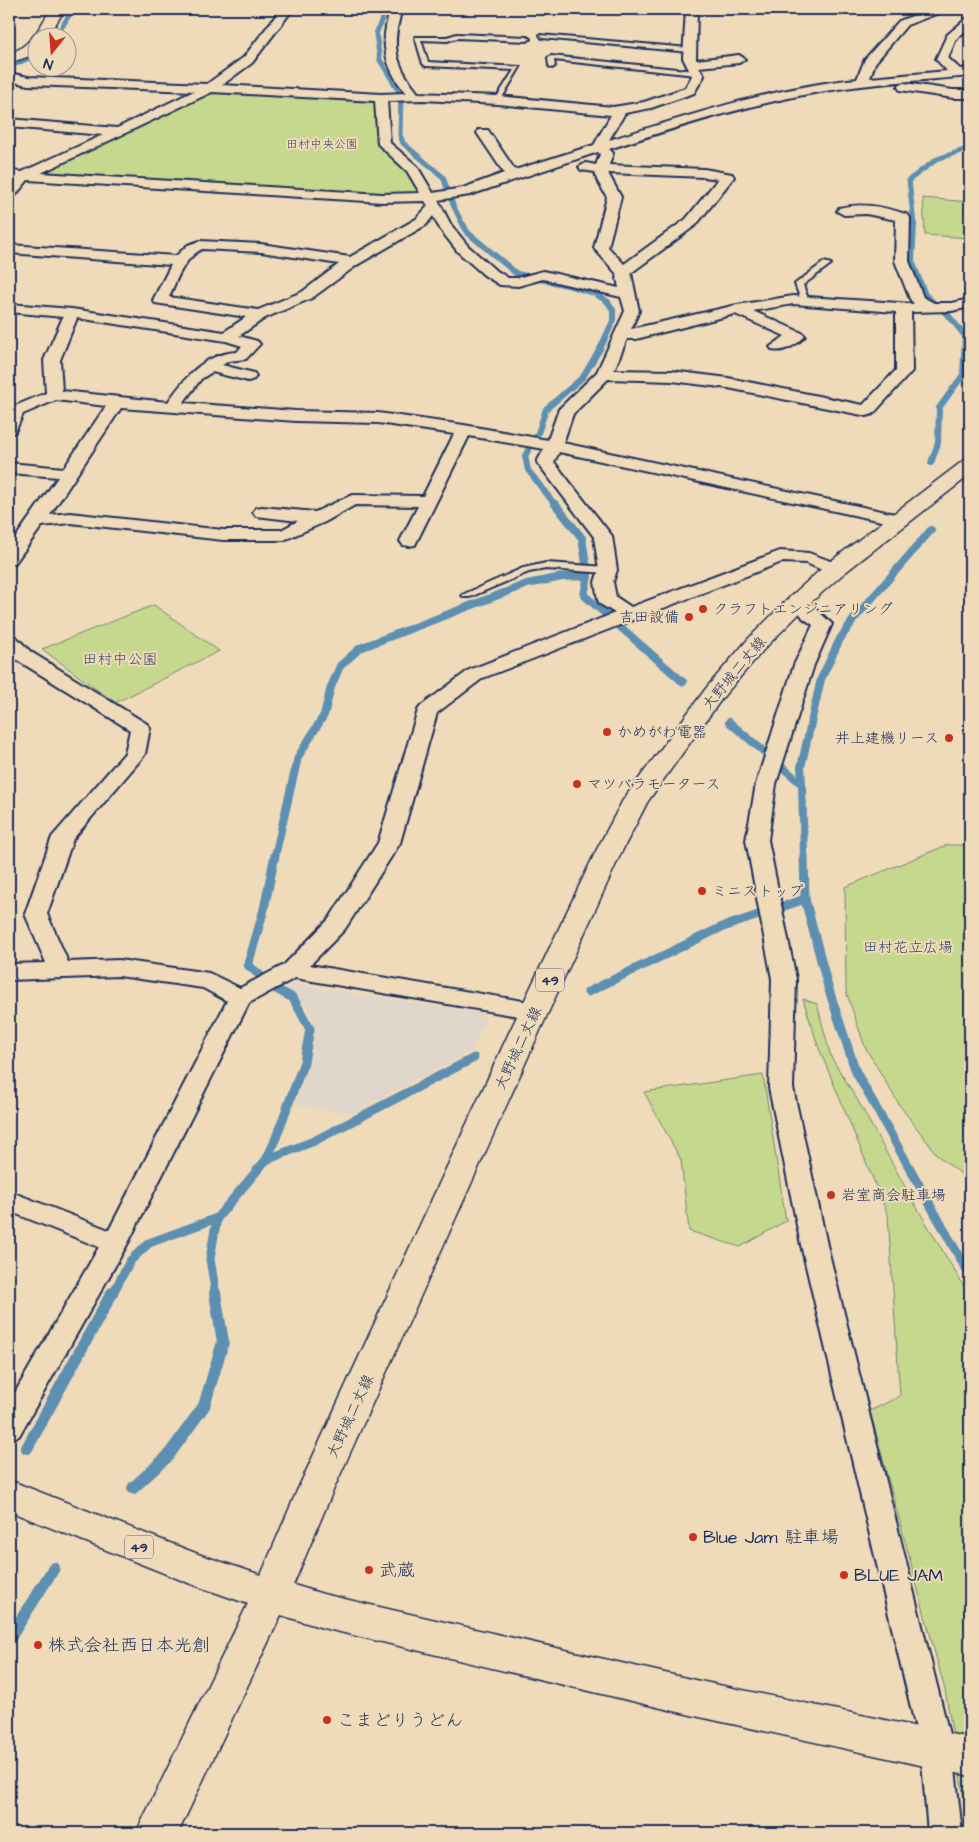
<svg xmlns="http://www.w3.org/2000/svg" width="979" height="1842" viewBox="0 0 979 1842" font-family="'Architects Daughter','Klee One',sans-serif">
	<style>
		.built { fill: #e0d6cc }
		.green { fill: #c6d88d; stroke: #708476 }
		.lines { fill: none; stroke-linecap: round; stroke-linejoin: round }
		.stream-far4 { stroke: #5c8fb1; stroke-width: 5 }
		.stream-far3 { stroke: #5c8fb1; stroke-width: 6 }
		.stream-far2 { stroke: #5c8fb1; stroke-width: 8 }
		.stream-far1 { stroke: #5c8fb1; stroke-width: 9 }
		.stream { stroke: #5c8fb1; stroke-width: 12 }
		.lane-casing { stroke: #1b2f5e; stroke-width: 4 }
		.street-casing { stroke: #1b2f5e; stroke-width: 4 }
		.secondary-casing { stroke: #1b2f5e; stroke-width: 3 }
		.primary-casing { stroke: #1b2f5e; stroke-width: 3 }
		.lane { fill: #efdbb9; fill-rule: evenodd }
		.street { fill: #efdbb9; fill-rule: evenodd }
		.secondary { fill: #efdbb9; fill-rule: evenodd }
		.primary { fill: #efdbb9; fill-rule: evenodd }
		.poi-dot { fill: #c8321e; stroke: #efdbb9; stroke-width: 2 }
		.labels { text-anchor: middle; stroke-width: 4; stroke-linejoin: round; paint-order: stroke }
		.far-park-label { font-size: 12px; fill: #354865; stroke: #efdbb9 }
		.shield { fill: #efdbb9; stroke: #5b6379; stroke-width: 1 }
		.shield-label { font-size: 14px; font-weight: bold; fill: #1b2f5e }
		.poi-label { font-size: 15px; fill: #1b2f5e; stroke: #efdbb9; text-anchor: start }
		.park-label { font-size: 15px; fill: #354865; stroke: #efdbb9 }
		.street-label { font-size: 15px; fill: #1b2f5e; stroke: #efdbb9 }
		.near-poi-label { font-size: 18px; fill: #1b2f5e; stroke: #efdbb9; text-anchor: start }
	</style>
	<rect width="100%" height="100%" fill="#efdbb9"/>
	<filter id="ink" filterUnits="userSpaceOnUse"><feTurbulence type="fractalNoise" baseFrequency=".02" numOctaves="2"/><feDisplacementMap in="SourceGraphic" scale="10" xChannelSelector="R" yChannelSelector="G"/><feConvolveMatrix kernelMatrix="1 2 1 2 8 2 1 2 1" color-interpolation-filters="sRGB"/></filter>
	<g filter="url(#ink)">
		<!-- built -->
		<path class="built" d="M289 984 480 1013 486 1020 471 1051 353 1113 296 1105 313 1050V1018L305 1005 287 989Z"/>
		<!-- green -->
		<g class="green">
			<path d="M212 90 375 100 378 144 406 170 423 194 383 195 35 175 155 119Z"/>
			<path d="M923 198 970 202V238L925 235Z"/>
			<path d="M154 605 219 651 115 703 42 649Z"/>
			<path d="M947 845H970V1178L968 1179 938 1156 900 1106 865 1047 846 991 845 887Z"/>
			<path d="M803 999 817 1004 831 1057 858 1101 909 1194 970 1297V1833L945 1690 870 1411 900 1396 888 1215 818 1046Z"/>
			<path d="M763 1075 786 1221 740 1247 689 1231 681 1160 644 1092Z"/>
		</g>
		<g class="lines">
			<!-- stream-far4 -->
			<g class="stream-far4">
				<path d="M386 9 376 34 380 60 401 95 400 135 403 143 443 177 453 205 463 225"/>
				<path d="M55 38 73 9"/>
				<path d="M9 67 38 54"/>
				<path d="M914 225 909 180 937 159 970 148"/>
			</g>
			<!-- stream-far3 -->
			<g class="stream-far3">
				<path d="M463 224 467 232 517 274 567 285 596 294 608 302 613 310V321L601 347 583 377 546 409 538 433 525 456 528 470 556 506"/>
				<path d="M914 224 912 261 925 295 949 316 965 336 963 375 939 408 938 443 931 463"/>
			</g>
			<!-- stream-far2 -->
			<g class="stream-far2">
				<path d="M555 504 582 538 588 576 584 595 683 682"/>
				<path d="M729 722 802 784 804 856"/>
				<path d="M802 784 801 767 821 679 840 639 854 619 931 530"/>
				<path d="M275 856 298 757 324 715 331 687 340 666 360 648 527 584 562 577 588 576"/>
			</g>
			<!-- stream-far1 -->
			<g class="stream-far1">
				<path d="M804 855 805 899 828 987 856 1072 970 1276"/>
				<path d="M588 992 720 928 805 899"/>
				<path d="M266 1160 314 1141 474 1058"/>
				<path d="M112 1295 130 1261 149 1243 217 1218 266 1160 274 1143 304 1062 310 1029 293 998 276 989 248 965 264 909 275 855"/>
				<path d="M216 1295 210 1259 217 1218"/>
			</g>
			<!-- stream -->
			<g class="stream">
				<path d="M27 1448 112 1293"/>
				<path d="M133 1488 168 1456 204 1406 223 1342 215 1293"/>
				<path d="M9 1639 54 1568"/>
			</g>
			<!-- lane casing -->
			<g class="lane-casing">
				<g id="lane">
					<path d="M9 9H14L9 13Z"/>
					<path d="M457 34 527 37 530 39 527 41 457 38 447 41 421 40 428 62 520 67 500 101 495 100 514 70 426 66 423 64 415 37H447Z"/>
					<path d="M540 35 689 48 692 50 689 52 542 38Z"/>
					<path d="M551 56 696 71 699 73 696 75 554 60 555 66 552 68 549 66 548 58Z"/>
					<path d="M824 262 831 264 803 285 809 301 802 303 795 284Z"/>
					<path d="M546 563 608 567 613 570 608 573 546 569 529 572 470 597H464L462 595 523 568Z"/>
				</g>
			</g>
			<!-- street casing -->
			<g class="street-casing">
				<g id="street">
					<path d="M281 9H293L252 63 222 85 381 94 406 93C384 67 379 41 391 9H402C391 45 394 63 418 93L498 96 613 107 644 102 685 88 692 76 683 58 686 9H697L696 60 739 55 745 59 739 63 699 67 704 76 694 93 651 108 625 113 609 140C689 116 774 87 857 79L865 59 899 21 930 9H946L944 11 907 25 875 63 870 78 947 71 936 59 947 35 966 19 970 18V27L956 39 948 58 960 69 970 68V76C929 80 887 82 845 88 765 99 687 124 609 149L613 153 609 165 704 169 732 174 734 177 696 225 631 273 639 311 631 329 737 305 793 296 914 304 910 299 895 261 896 220 866 214 844 215 837 211 839 208C862 202 886 207 908 215L910 218 909 261 923 297 934 303H952L970 299V307L952 311 911 312 912 371 873 414 867 416 728 388 672 381 608 379 573 414 563 443 900 515 906 516 909 520 906 524 900 525 559 452 554 462 612 536 617 570 613 582 616 597 631 607 780 551 809 553 841 565 844 569 841 573 835 574 829 573 806 563 782 562 483 678 437 713 400 843 345 929 310 965 535 1003 543 1005 547 1011 543 1017 535 1019 295 978 249 1003 128 1243 19 1436 9 1440V1403L99 1247 9 1211V1191L109 1230 227 1001 203 988 119 976 9 980V964L46 963 25 914 52 837 125 753 130 730 17 660 9 652V635L16 637 31 652 147 724 150 728 145 754 142 758 73 839 47 914 68 962 119 960 209 973 240 988 284 965 329 919 378 843 418 710 421 706 469 670 615 613 600 604 598 600 595 582 599 570 594 537 537 462 544 449 469 436 415 545 409 546 403 545 400 541 418 506 355 505 325 522 284 540H223L70 523 42 526 15 563 9 564V547L58 477 9 473V463L64 468 106 406 56 400 23 414 15 432 9 434 10 408 46 393 44 360 63 317 9 312V304L72 309 224 332 246 317 155 303 153 300 171 265 9 253V245L176 256 188 245 200 241 261 244 350 257 416 219 428 206 425 201 382 202 28 180 14 197 9 198V186L14 179H9V171L22 172 103 135 9 127V119L117 128 194 91 28 85 9 81V73L28 77 207 84 244 57ZM212 92 375 101 378 144 407 171 420 193 382 194 41 173ZM423 100 498 104 611 115 594 145 515 170 488 130H478L477 133 504 173 463 188 433 193 417 166 390 143 387 101ZM598 152 600 154 596 165 586 163 579 167 581 170 595 172 597 180 607 197 594 248 616 273 619 288 543 271 517 278H508L494 269 468 246 451 225 438 200 470 195ZM608 173 704 177 718 179 686 219 624 264 608 247 621 197ZM433 216 440 229 458 252 484 275 500 285 518 286 543 279 621 297 625 311 597 372 559 409 548 440 464 425 378 413 296 411 183 403 201 379 212 372 248 381 254 379 256 376 254 373 222 365 229 361 246 359 260 344 257 341 239 336 265 318 312 298 357 265 426 225ZM202 249 261 252 339 264 302 292 258 310 169 297C177 279 184 258 202 249ZM793 304 896 312V370L863 405 728 378 672 371 614 370 627 339H636L735 314 785 336 770 347 773 350C783 353 798 344 805 336L802 333 753 311ZM77 318 226 341 242 346 237 352C203 354 186 377 168 402L62 391 60 360ZM121 408 296 421 378 423 454 434 423 496 352 495 315 512 262 507 256 508 253 512 256 516 298 521 281 530H223L70 513 50 515Z"/>
					<path d="M904 83 953 90H970V98H953L900 90 898 87 900 84Z"/>
					<path d="M800 594 807 596 817 610 832 624 814 665 776 784 768 840 796 979 793 1088 827 1245 953 1750 962 1833H928L921 1750 801 1245 769 1088 772 979 746 840 756 784 794 665 813 625 803 618 791 600 793 596Z"/>
				</g>
			</g>
			<!-- secondary casing -->
			<g class="secondary-casing">
				<g id="secondary">
					<path d="M51 9H65L47 38H38V49L27 57 9 63V54C31 46 39 28 51 9Z"/>
					<path d="M271 1578 323 1594 695 1680 970 1738V1776L695 1716 323 1628 281 1615 178 1833H136L258 1583Z"/>
				</g>
			</g>
			<!-- primary casing -->
			<g class="primary-casing">
				<path id="primary" d="M970 459V475L843 574 808 605 765 648 723 697 648 801 621 853 538 1035 332 1493 284 1607 271 1612 191 1584 9 1511V1480L198 1554 261 1575 296 1493 508 1035 595 853 623 800 707 687 749 638 792 595 827 564 963 461Z"/>
			</g>
			<!-- lane -->
			<use href="#lane" class="lane"/>
			<!-- street -->
			<use href="#street" class="street"/>
			<!-- secondary -->
			<use href="#secondary" class="secondary"/>
			<!-- primary -->
			<use href="#primary" class="primary"/>
		</g>
	</g>
	<!-- markers -->
	<g class="poi-dot">
		<circle cx="703" cy="609" r="5"/>
		<circle cx="689" cy="617" r="5"/>
		<circle cx="607" cy="732" r="5"/>
		<circle cx="949" cy="738" r="5"/>
		<circle cx="577" cy="784" r="5"/>
		<circle cx="702" cy="891" r="5"/>
		<circle cx="831" cy="1195" r="5"/>
		<circle cx="693" cy="1537" r="5"/>
		<circle cx="369" cy="1570" r="5"/>
		<circle cx="844" cy="1575" r="5"/>
		<circle cx="38" cy="1645" r="5"/>
		<circle cx="327" cy="1720" r="5"/>
	</g>
	<g class="labels">
		<!-- far-park labels -->
		<g class="far-park-label">
			<text x="322" y="148">田村中央公園</text>
		</g>
		<!-- shield labels -->
		<g class="shield">
			<rect x="536" y="968.5" width="28" height="23" rx="4"/>
			<rect x="125" y="1535.5" width="28" height="23" rx="4"/>
		</g>
		<g class="shield-label">
			<text x="550" y="985">49</text>
			<text x="139" y="1552">49</text>
		</g>
		<!-- poi labels -->
		<g class="poi-label">
			<text x="713" y="614">クラフトエンジニアリング</text>
			<text x="679" y="622" text-anchor="end">吉田設備</text>
			<text x="617" y="737">かめがわ電器</text>
			<text x="939" y="743" text-anchor="end">井上建機リース</text>
			<text x="587" y="789">マツバラモータース</text>
			<text x="712" y="896">ミニストップ</text>
			<text x="841" y="1200">岩室商会駐車場</text>
		</g>
		<!-- park labels -->
		<g class="park-label">
			<text x="120" y="664">田村中公園</text>
			<text x="908" y="952">田村花立広場</text>
		</g>
		<!-- street labels -->
		<g class="street-label">
			<text transform="translate(734 673) rotate(-50)" y="5">大野城二丈線</text>
			<text transform="translate(518 1048) rotate(-65)" y="5">大野城二丈線</text>
			<text transform="translate(350 1416) rotate(-65)" y="5">大野城二丈線</text>
		</g>
		<!-- near-poi labels -->
		<g class="near-poi-label">
			<text x="703" y="1543">Blue Jam 駐車場</text>
			<text x="379" y="1576">武蔵</text>
			<text x="854" y="1581">BLUE JAM</text>
			<text x="48" y="1651">株式会社西日本光創</text>
			<text x="337" y="1726">こまどりうどん</text>
		</g>
	</g>
	<!-- margin -->
	<rect width="979" height="1842" fill="none" stroke="#efdbb9" stroke-width="30"/>
	<rect x="15" y="15" width="949" height="1812" fill="none" stroke="#1b2f5e" stroke-width="2" filter="url(#ink)"/>
	<!-- north arrow -->
	<g transform="translate(52 52) rotate(197)"><circle r="24" fill="#efdbb9" stroke="#9a9695"/>
	<path d="M0-4L9 19L0 12L-9 19Z" fill="#c8321e"/>
	<text y="-8" font-size="14" font-weight="bold" text-anchor="middle" fill="#1b2f5e">N</text>
	</g>
</svg>
